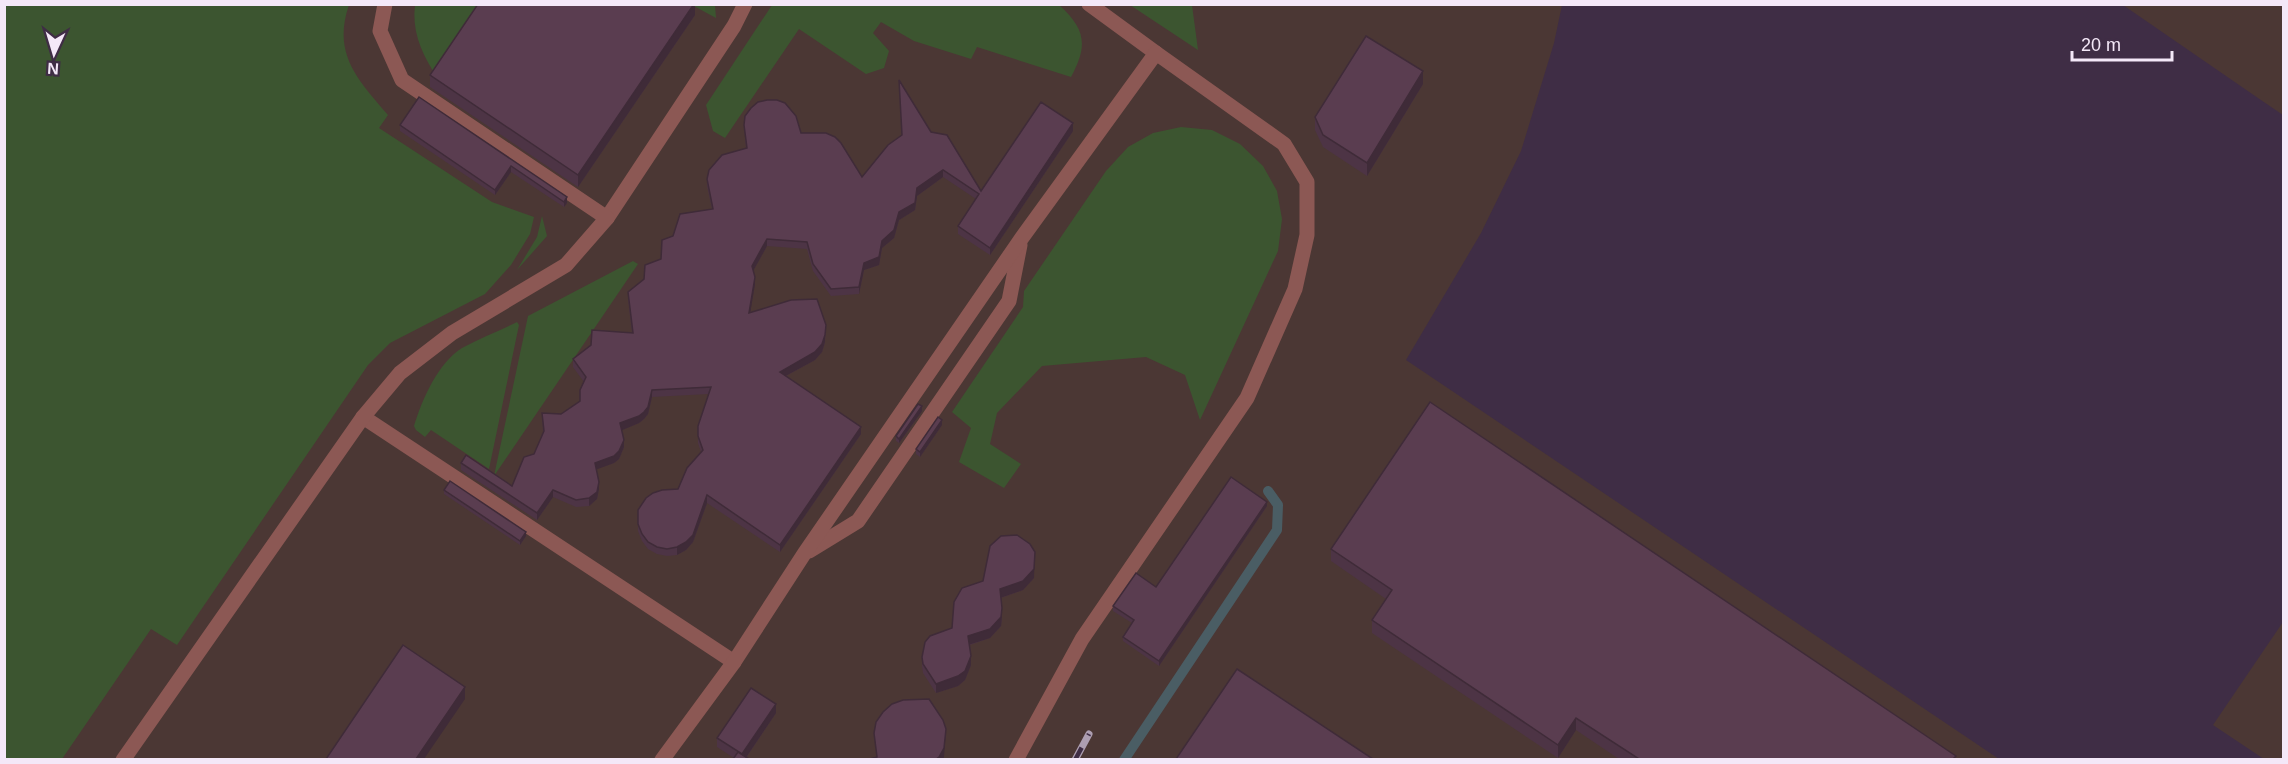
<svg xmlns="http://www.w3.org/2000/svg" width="2288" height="764" viewBox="0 0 2288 764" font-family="Arial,sans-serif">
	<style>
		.industrial { fill: #4b3734 }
		.green { fill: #3c5530 }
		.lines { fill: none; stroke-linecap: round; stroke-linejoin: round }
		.stream { stroke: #4a5d64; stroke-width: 10 }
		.service { stroke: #8c5854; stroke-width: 15 }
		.rail-casing { stroke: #ad9eb1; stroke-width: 7 }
		.rail { stroke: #3f2d45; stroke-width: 4.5; stroke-dasharray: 14; stroke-linecap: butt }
		.wall { fill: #4d3445 }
		.shaded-wall { fill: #3f2b38 }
		.building { fill: #5a3d50; stroke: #3f2b38; stroke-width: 1.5 }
	</style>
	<rect width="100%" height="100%" fill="#3f2d45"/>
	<!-- industrial -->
	<g class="industrial">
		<path d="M284 4 1562 5 1554 43 1521 151 1481 233 1406 360 1999 759 5 760Z"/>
		<path d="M2123 5H2283V115L2258 98Z"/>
		<path d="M2283 622V759H2264L2213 725Z"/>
	</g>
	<!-- green -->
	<g class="green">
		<path d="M4 5H349C332 54 358 80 388 115L379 128 492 202 534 217 530 234 511 265 485 294 390 343 368 365 177 645 151 629 62 759H5Z"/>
		<path d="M415 5H478L433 71C420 50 412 29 415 5Z"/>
		<path d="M692 5H715L716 18Z"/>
		<path d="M772 5H1059C1086 29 1088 46 1071 77L977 47 971 59 914 41 881 22 873 33 889 51 884 68 866 74 799 29 725 138 713 131 706 105Z"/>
		<path d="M1130 5H1192L1198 50Z"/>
		<path d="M1181 127 1212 130 1240 144 1263 166 1277 191 1282 219 1278 251 1200 420 1185 375 1146 357 1042 366 997 413 990 444 1021 464 1004 488 959 462 971 428 952 412 1023 307 1024 291 1106 171 1128 147 1153 133Z"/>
		<path d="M542 216 547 236 517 270 537 237Z"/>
		<path d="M633 261 638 264 494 476 528 316Z"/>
		<path d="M517 322 519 325 489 469 431 430 425 437 416 430 414 426C422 399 438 363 462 348 480 338 499 331 517 322Z"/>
	</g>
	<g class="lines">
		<!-- stream -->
		<path class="stream" d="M1124 760 1277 530 1278 505 1268 491"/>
		<!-- service -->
		<g class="service">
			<path d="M1089 4 1156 53"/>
			<path d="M607 218 734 26 745 4"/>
			<path d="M363 417 734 662"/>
			<path d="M809 551 858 521 1009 301 1020 245"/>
			<path d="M123 760 363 417 400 373 452 333 566 265 607 218 402 80 380 31 385 4"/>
			<path d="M662 760 734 662 804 554 1021 239 1156 53 1284 144 1307 182V235L1295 289 1247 398 1082 639 1016 760"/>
		</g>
		<!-- rail casing -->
		<g class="rail-casing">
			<path id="rail" d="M1075 760 1089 734"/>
		</g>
		<!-- rail -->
		<use href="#rail" class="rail"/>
	</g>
	<!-- wall -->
	<g class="wall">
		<path d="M695 4V15L578 187 430 87V75Z"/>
		<path d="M1423 84 1367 176 1323 147 1315 130V117Z"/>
		<path d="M419 97 567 203 564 207 511 172 495 195 400 131V125Z"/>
		<path d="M744 125 801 133 862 177 931 132 981 191 1073 131 990 255 958 234V226L976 199 943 177 917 196 915 210 899 220 894 238 882 248 879 265 864 270 859 294 831 296 813 271 807 249 767 246 753 271 755 284 750 312 826 325 825 342 822 352 815 360 786 376 861 434 780 552 707 503 693 542 686 550 677 555 667 556 657 554 648 549 642 541 638 531V510L678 489 701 452 698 443V426L709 394 652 397 648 414 644 419 639 423 622 430 624 447 619 459 614 463 596 469 599 489 597 499 589 506 576 507 553 497 537 520 461 470V463L512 486 534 454 543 432 542 413 561 414 580 401 584 382 573 367V359L632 333 628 299V292L644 279 661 259 673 236 712 209 707 186V179L746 148Z"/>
		<path d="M922 411 899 443 896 441V436Z"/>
		<path d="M942 425 920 457 916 454V449Z"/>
		<path d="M444 490 526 536 520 545 444 494Z"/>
		<path d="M1267 506 1159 666 1123 641V637L1132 623 1113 611V606L1156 587Z"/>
		<path d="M1331 549 1956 759H1619L1576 730 1558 758 1372 633V620L1386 599 1331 561Z"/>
		<path d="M1034 578 1023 590 1001 598 1002 617 1001 626 990 638 970 645 971 665 965 680 958 686 936 693 923 673 922 666V657L952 628 954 602Z"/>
		<path d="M776 713 746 758H734L717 747V738Z"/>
	</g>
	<!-- shaded-wall -->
	<g class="shaded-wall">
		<path d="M694 4H695V15L578 187V175Z"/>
		<path d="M1423 71V84L1367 176V163Z"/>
		<path d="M1073 123V131L990 255V248Z"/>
		<path d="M511 166V172L495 195V190Z"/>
		<path d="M943 170V177L917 196 915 210 899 220 894 238 882 248 879 265 864 270 859 294V287L864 263 882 241 899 212 917 188Z"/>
		<path d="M567 197V203L564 207V202Z"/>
		<path d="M767 239V246L752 273V266Z"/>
		<path d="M755 277V284L749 320V313Z"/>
		<path d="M825 335V342L822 352 815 360 780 379V372Z"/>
		<path d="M652 390V397L648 414 644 419 639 423 620 431V423Z"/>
		<path d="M922 406V411L899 443V439Z"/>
		<path d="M942 420V425L920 457V452Z"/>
		<path d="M861 427V434L780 552V545Z"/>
		<path d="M624 440V447L619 459 614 463 595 470V463Z"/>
		<path d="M599 482V489L597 499 589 506V498Z"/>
		<path d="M553 490V497L537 520V513Z"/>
		<path d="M707 495V503L693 542 686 550 677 555V547Z"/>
		<path d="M1267 502V506L1159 666V661Z"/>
		<path d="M526 532V536L520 545V541Z"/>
		<path d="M1035 552 1034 578 1023 590 1000 598V589Z"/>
		<path d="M1002 608V617L1001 626 990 638 968 645V636Z"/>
		<path d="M971 656V665L965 680 958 686 936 693V684Z"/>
		<path d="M465 687V699L424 759H416Z"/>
		<path d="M776 704V713L745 759H742V754Z"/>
		<path d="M1576 718V730L1558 758V745Z"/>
		<path d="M946 729 944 757 943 759H936Z"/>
	</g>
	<!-- building -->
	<g class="building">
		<path d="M478 4H694L578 175 430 75Z"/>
		<path d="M1366 36 1423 71 1367 163 1323 135 1315 117Z"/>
		<path d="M899 80 931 132 947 135 981 191 1041 102 1073 123 990 248 958 226 979 194 943 170 917 188 915 203 899 212 894 230 882 241 879 257 864 263 859 287 831 289 813 264 807 242 767 239 752 266 755 277 749 313 791 300 817 299 826 325 825 335 822 344 815 352 780 372 861 427 780 545 707 495 693 535 686 542 677 547 667 549 657 547 648 542 642 534 638 524V510L646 498 653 493 662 490 678 489 687 468 703 450 698 436V426L711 387 652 390 648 407 644 412 639 416 620 423 624 440 619 451 614 456 595 463 599 482 597 492 589 498 576 500 553 490 537 513 461 463 466 455 512 486 524 457 534 454 544 431 542 413 561 414 580 401V390L586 377 573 359 591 345 592 330 633 333 628 292 644 279 645 265 661 259 662 240 673 236 680 214 713 209 707 179 709 170 722 155 747 148 744 125 745 116 751 108 758 102 767 100H777L785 103 796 116 801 133H826L835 137 841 143 862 177 888 145 902 135Z"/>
		<path d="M419 97 567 197 564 202 511 166 495 190 400 125Z"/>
		<path d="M1430 402 1956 756 1953 759H1639L1576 718 1558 745 1372 620 1392 590 1331 549Z"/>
		<path d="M918 404 922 406 899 439 896 436Z"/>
		<path d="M938 417 942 420 920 452 916 449Z"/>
		<path d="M1231 477 1267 502 1159 661 1123 637 1134 620 1113 606 1136 573 1156 587Z"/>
		<path d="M450 481 526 532 520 541 444 490Z"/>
		<path d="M1017 535 1030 544 1035 552 1034 569 1023 581 1000 589 1002 608 1001 617 990 629 968 636 971 656 965 671 958 676 936 684 923 664 922 657 925 642 930 636 952 628 954 602 962 588 983 581 990 546 1001 536Z"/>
		<path d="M403 645 465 687 416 759H326Z"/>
		<path d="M1237 669 1373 759H1176Z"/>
		<path d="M751 688 776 704 742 754 717 738Z"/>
		<path d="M929 699 943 720 946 729 944 748 939 757 936 759H870L877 757 874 733 876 722 883 712 892 704 903 700Z"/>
		<path d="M738 752 749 759H733Z"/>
	</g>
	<!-- border -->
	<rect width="2288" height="764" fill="none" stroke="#f4e8f8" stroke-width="12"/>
	<!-- north arrow -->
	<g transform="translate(54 54) rotate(184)" stroke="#3f2d45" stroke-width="4.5" paint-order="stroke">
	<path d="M0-4.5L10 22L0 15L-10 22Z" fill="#f4e8f8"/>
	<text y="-9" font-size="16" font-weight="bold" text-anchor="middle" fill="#f4e8f8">N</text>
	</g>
	<!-- scale -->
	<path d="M2072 51v9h100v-9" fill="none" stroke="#f4e8f8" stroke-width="3"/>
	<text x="2081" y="51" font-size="18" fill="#f4e8f8" stroke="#3f2d45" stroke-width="4.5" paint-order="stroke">20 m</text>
</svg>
